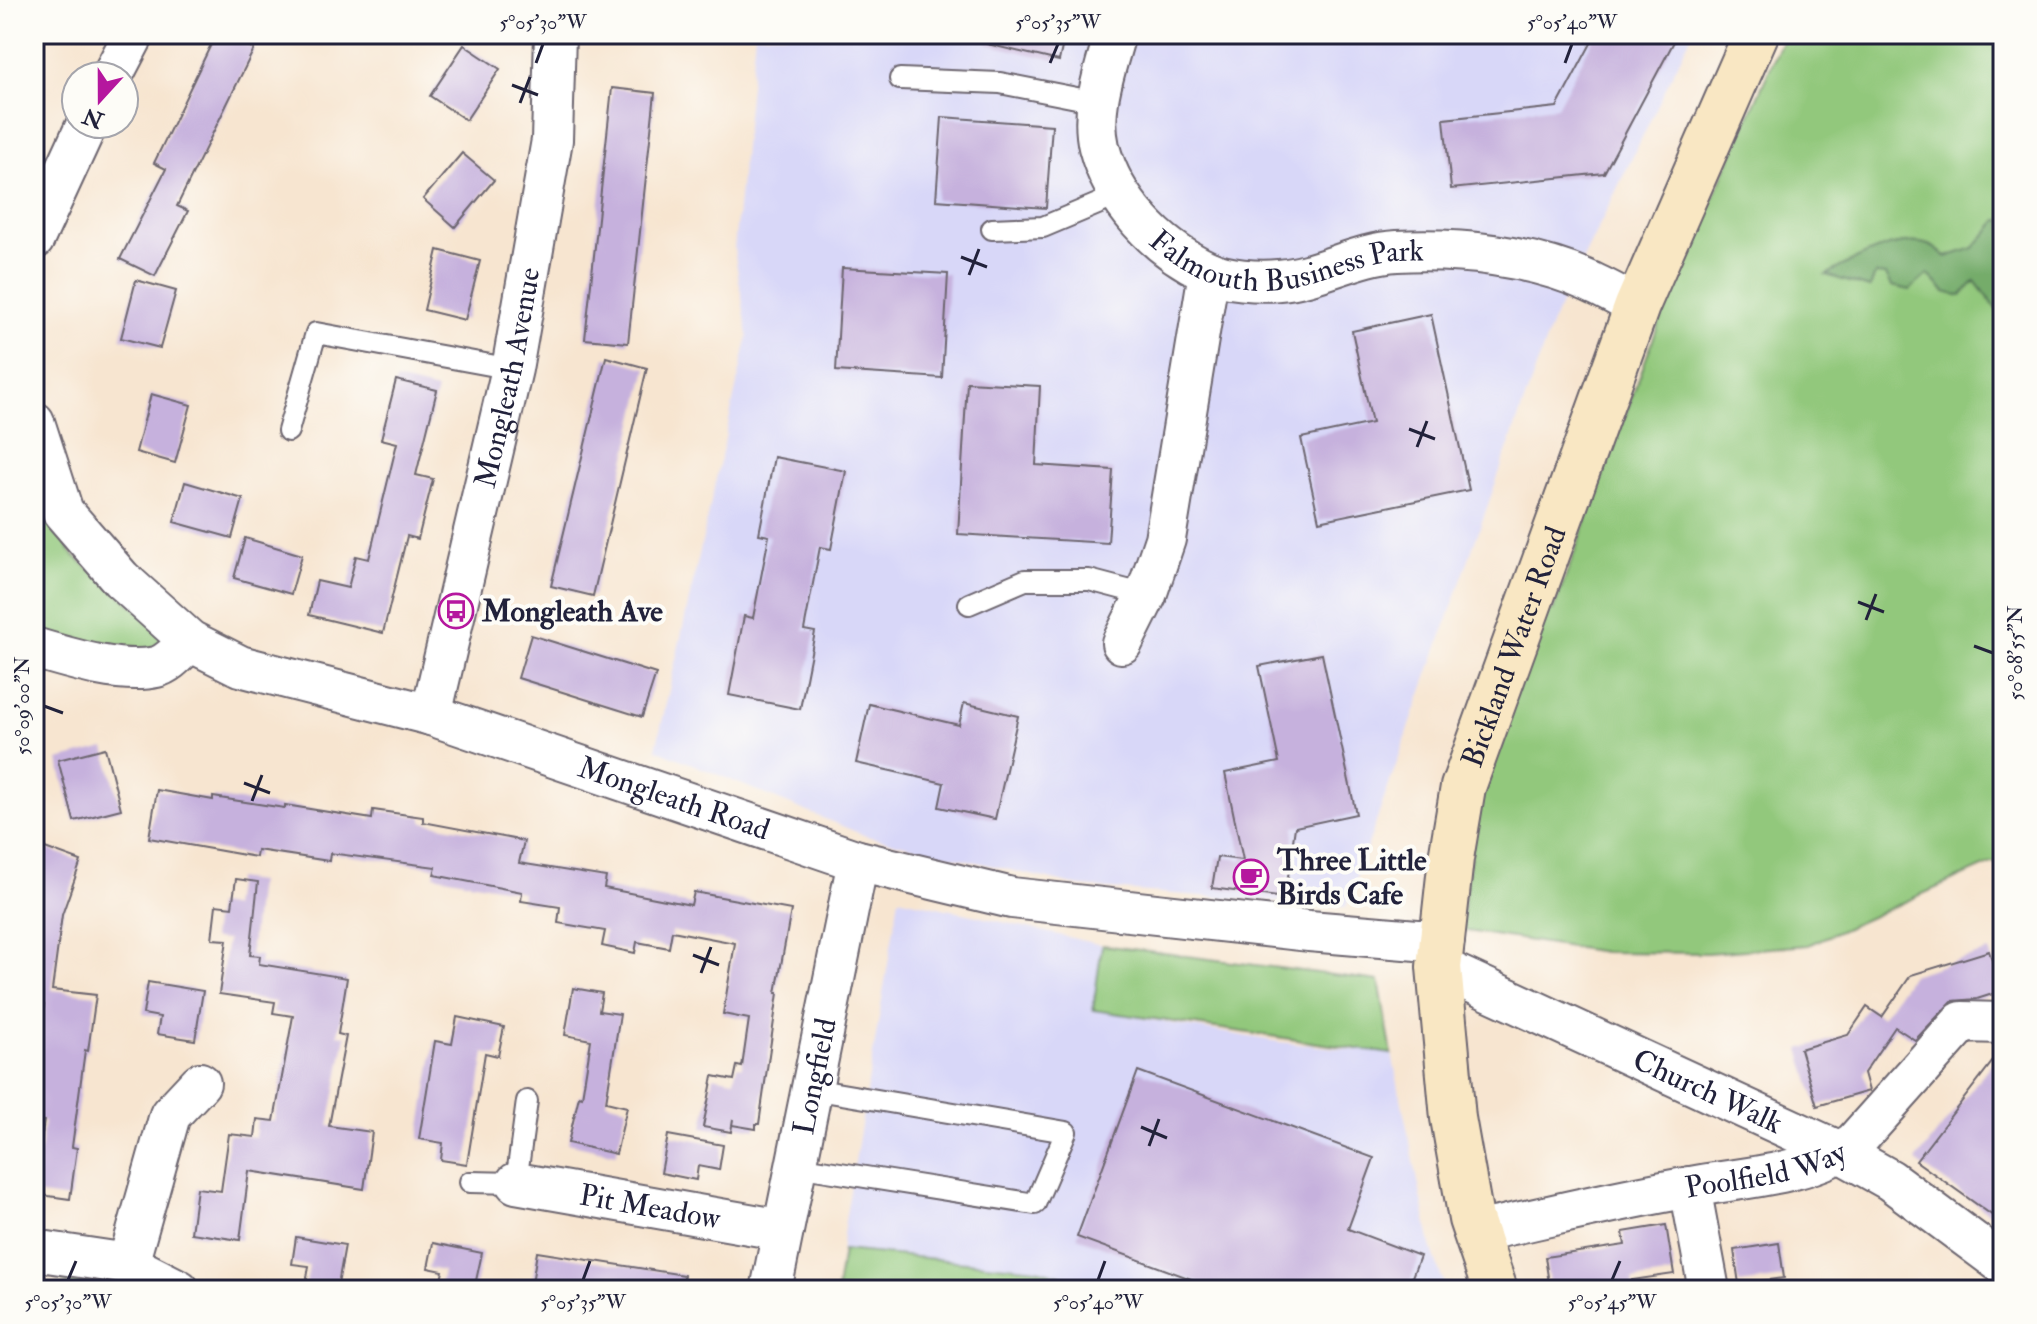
<svg xmlns="http://www.w3.org/2000/svg" width="2037" height="1324" viewBox="0 0 2037 1324" font-family="'IM FELL Double Pica',serif">
	<style>
		.built { fill: #d8d7f8 }
		.green { fill: #92c87b; stroke: #5a755b; stroke-width: 2 }
		.forest { fill: #75ac6b; stroke: #4c6753; stroke-width: 2 }
		.building { fill: #c6b1dd }
		.lines { fill: none; stroke-linecap: round; stroke-linejoin: round }
		.lane-casing { stroke: #6d666f; stroke-width: 24 }
		.street-casing { stroke: #6d666f; stroke-width: 44 }
		.secondary-casing { stroke: #6d666f; stroke-width: 48 }
		.lane { stroke: #fff; stroke-width: 20 }
		.street { stroke: #fff; stroke-width: 40 }
		.secondary { stroke: #f9e7c3; stroke-width: 44 }
		.ticks { fill: none; stroke: #22223b; stroke-width: 3 }
		.labels { text-anchor: middle; stroke-width: 8; stroke-linejoin: round; paint-order: stroke }
		.street-label { font-size: 30px; fill: #22223b; stroke: #fdfcf7 }
		.poi-label { font-size: 30px; font-weight: bold; fill: #22223b; stroke: #fdfcf7; text-anchor: start }
		.neatline { fill: none; stroke: #22223b; stroke-width: 3 }
		.ticks-label { font-size: 20px; text-anchor: middle; fill: #22223b }
	</style>
	<rect width="100%" height="100%" fill="#fdfcf7"/>
	<filter id="ink" filterUnits="userSpaceOnUse"><feTurbulence type="fractalNoise" baseFrequency=".0125" numOctaves="2"/><feDisplacementMap in="SourceGraphic" scale="16" xChannelSelector="R" yChannelSelector="G"/><feConvolveMatrix kernelMatrix="1 2 1 2 8 2 1 2 1" color-interpolation-filters="sRGB"/></filter>
	<filter id="wash" filterUnits="userSpaceOnUse"><feTurbulence type="fractalNoise" baseFrequency=".006" numOctaves="4" result="noise"/><feDisplacementMap in="SourceGraphic" scale="32" xChannelSelector="R" yChannelSelector="G"/><feGaussianBlur stdDeviation="1.8" result="paint"/><feColorMatrix in="noise" values="0 0 0 0 0 0 0 0 0 0 0 0 0 0 0 0 0 1.4 0 .05"/><feComposite in="paint" operator="in"/></filter>
	<g filter="url(#wash)">
		<rect width="100%" height="100%" fill="#f7e5d0"/>
		<!-- built -->
		<g class="built">
			<path d="M755 34H1692L1552 323 1346 907 1082 887 866 836 656 749 748 335 734 249Z"/>
			<path d="M899 898 1102 945 1093 1010 1279 1042 1392 1054 1432 1250 1446 1290H837L844 1227Z"/>
		</g>
		<!-- green -->
		<g class="green">
			<path d="M1785 34H2003V220H1998L1974 248 1947 257C1942 254 1936 248 1930 246 1898 234 1854 259 1827 275L1870 288 1875 274H1928L1945 292 1975 281 2000 314H2003V863H1992L1808 945 1707 953 1604 952 1460 930 1480 791 1545 610 1553 611 1662 315Z"/>
			<path d="M34 479 71 553 167 635 140 660 34 628Z"/>
			<path d="M1102 945 1379 981 1392 1054 1093 1010Z"/>
			<path d="M843 1250 1037 1269 1110 1290H837Z"/>
			<path d="M34 1266 157 1290H80Z"/>
		</g>
		<!-- forest -->
		<path class="forest" d="M1998 220H2003V314H2000L1975 281 1961 296 1945 292 1928 274 1910 290 1892 286 1886 275 1875 274 1870 288 1826 275C1853 260 1899 233 1931 246 1937 249 1942 254 1947 257L1974 248Z"/>
		<g id="blocks">
			<!-- building -->
			<g class="building">
				<path d="M216 34H224L254 49 177 206 188 211 155 276 120 259 166 169 154 163Z"/>
				<path d="M988 34H1065L1059 61 987 44Z"/>
				<path d="M1596 34H1678L1604 173 1451 189 1444 119 1557 107Z"/>
				<path d="M464 45 500 69 466 120 430 96Z"/>
				<path d="M612 88 655 93 628 343 585 339Z"/>
				<path d="M942 117 1052 125 1046 208 936 200Z"/>
				<path d="M462 153 494 180 455 227 423 199Z"/>
				<path d="M438 250 480 261 465 320 424 310Z"/>
				<path d="M842 268 948 274 942 378 836 371Z"/>
				<path d="M136 280 176 291 160 348 121 338Z"/>
				<path d="M1431 314 1469 490 1319 521 1301 438 1372 423 1352 331Z"/>
				<path d="M606 357 647 368 593 596 551 586Z"/>
				<path d="M396 380 437 390 416 475 433 479 418 539 407 536 383 633 309 615 317 581 348 588 356 556 369 559 397 443 381 439Z"/>
				<path d="M967 382 1040 386 1036 465 1113 470 1108 543 958 534Z"/>
				<path d="M151 394 191 405 175 463 136 452Z"/>
				<path d="M774 457 846 471 831 549 820 547 804 630 815 632 800 709 729 695 744 616 753 618 769 536 759 534Z"/>
				<path d="M185 482 243 499 232 538 174 522Z"/>
				<path d="M245 538 302 555 291 594 234 578Z"/>
				<path d="M531 635 656 674 642 717 518 678Z"/>
				<path d="M1322 654 1356 814 1295 827 1285 898 1212 888 1217 857 1243 860 1225 773 1279 762 1259 666Z"/>
				<path d="M964 703 1018 716 995 819 939 807 944 783 856 763 869 704 959 725Z"/>
				<path d="M105 748 121 809 74 821 58 760Z"/>
				<path d="M157 790 213 800V797L285 808V805L372 819 373 810 423 817V822L524 841 519 863 606 877 604 888 691 905 694 892 791 910 776 993H778L759 1124H756V1129L732 1125 733 1119 731 1132 703 1127 713 1076 734 1080 737 1066 742 1067 749 1019 723 1014 735 943 672 931 669 948 637 942 635 953 602 946 605 931 558 923 560 907 521 901 522 892 434 875 436 867 330 853 329 861 257 850 256 857 149 838Z"/>
				<path d="M34 844 81 861 62 915 52 990 96 995 88 1051 85 1050 72 1147 77 1148 70 1199 34 1194 44 1121 34 1120V1081L44 1005 34 1004Z"/>
				<path d="M236 879 258 882 250 955 260 956 259 964 347 978 338 1034 346 1036 329 1126 372 1132 364 1189 249 1171 240 1240 191 1233 197 1188 221 1191 229 1134 255 1137 257 1119 274 1121 293 1016 273 1013 275 1002 219 994 227 940 212 939 216 905 232 907Z"/>
				<path d="M1989 951 2002 991 1977 999 1952 1001 1915 1040 1895 1027 1864 1073 1869 1091 1817 1106 1800 1049 1848 1035 1867 1007 1882 1017 1911 975Z"/>
				<path d="M148 982 203 991 195 1040 157 1034 160 1017 143 1014Z"/>
				<path d="M573 988 602 993 599 1011 620 1014 606 1102 627 1107 616 1154 568 1143 579 1096 582 1097 591 1040 565 1035Z"/>
				<path d="M457 1017 504 1027 498 1056 485 1053 467 1164 441 1160 443 1143 419 1139 435 1041 452 1044Z"/>
				<path d="M2003 1048V1223L1916 1161Z"/>
				<path d="M1138 1071 1374 1158 1348 1229 1420 1256 1407 1290H1221L1077 1237Z"/>
				<path d="M668 1135 723 1145 719 1170 698 1166 696 1180 661 1173Z"/>
				<path d="M1666 1225 1674 1274 1632 1280 1634 1290H1550L1545 1257 1625 1245 1623 1232Z"/>
				<path d="M296 1237 345 1245 337 1290H305L309 1266 292 1264Z"/>
				<path d="M433 1243 482 1253 474 1290H439L443 1271 428 1268Z"/>
				<path d="M1779 1243 1784 1278 1739 1284 1734 1250Z"/>
				<path d="M537 1252 684 1275 683 1290H531Z"/>
			</g>
		</g>
	</g>
	<g filter="url(#ink)">
		<use href="#blocks" fill-opacity="0" stroke="#6d666f" stroke-width="2"/>
		<g class="lines">
			<!-- lane casing -->
			<g class="lane-casing">
				<g id="lane">
					<path d="M900 79 1000 83 1097 102"/>
					<path d="M992 229 1043 227 1119 195"/>
					<path d="M288 431 316 333 512 369"/>
					<path d="M969 604 1025 580H1089L1146 595"/>
					<path d="M796 1166 1035 1204 1066 1132 812 1089"/>
					<path d="M470 1182 516 1183 527 1101"/>
				</g>
			</g>
			<!-- street casing -->
			<g class="street-casing">
				<g id="street">
					<path id="s1" d="M1115 34C1105 70 1090 109 1099 147 1113 201 1157 248 1207 271 1226 280 1259 282 1279 280 1319 277 1357 253 1397 251 1459 248 1530 255 1588 281 1604 288 1620 297 1637 306"/>
					<path d="M112 76 134 34"/>
					<path d="M34 239 87 124"/>
					<path id="s2" d="M34 422 63 512 121 579 190 641 240 666 431 715 858 861 1012 898 1309 931 1417 940H1444"/>
					<path d="M1122 643 1146 595 1165 539 1209 272"/>
					<path d="M34 648C68 658 121 675 156 667 169 664 180 650 190 641"/>
					<path id="s3" d="M431 715 512 369 552 140 555 34"/>
					<path id="s4" d="M1439 967 1840 1152 1890 1180 2003 1264"/>
					<path id="s5" d="M516 1183 783 1230"/>
					<path d="M1690 1187 1709 1290"/>
					<path id="s6" d="M1476 1232C1547 1217 1619 1199 1691 1187 1745 1177 1808 1175 1854 1143L1962 1022 2003 1023"/>
					<path d="M34 1250 128 1264 179 1290"/>
					<path d="M128 1264 170 1115 200 1083"/>
					<path id="s7" d="M771 1290 858 861"/>
				</g>
			</g>
			<!-- secondary casing -->
			<g class="secondary-casing">
				<g id="secondary">
					<path id="s8" d="M1495 1290 1471 1219 1453 1118 1439 967 1451 858 1463 787 1637 306 1756 34"/>
				</g>
			</g>
			<!-- lane -->
			<use href="#lane" class="lane"/>
			<!-- street -->
			<use href="#street" class="street"/>
			<!-- secondary -->
			<use href="#secondary" class="secondary"/>
		</g>
	</g>
	<!-- ticks -->
	<path class="ticks" d="M536 63 543 44M1050 63 1058 44M1565 63 1572 44M512 85 538 95M520 103 530 77M961 257 987 267M969 275 979 249M1409 429 1435 439M1417 447 1427 421M1858 602 1884 612M1866 620 1876 594M1974 646 1993 653M44 706 63 713M244 783 270 793M252 801 262 775M693 955 719 965M701 973 711 947M1141 1127 1167 1138M1149 1146 1159 1119M68 1280 76 1261M583 1280 590 1261M1098 1280 1105 1261M1612 1280 1620 1261"/>
	<!-- icons -->
	<defs>
		<g id="bus-ring" transform="scale(1.8)"><circle r="9.5" fill="#fdfcf7" stroke="#b5179e" stroke-width="1.5"/><path d="M-5-6H5V4H4V6H2V4H-2V6H-4V4H-5ZM-3.5-4V0h7V-4ZM-3.5 1.2v1.5H-2V1.2ZM2 1.2v1.5H3.5V1.2Z" fill="#b5179e"/></g>
		<g id="cafe-ring" transform="scale(1.8)"><circle r="9.5" fill="#fdfcf7" stroke="#b5179e" stroke-width="1.5"/><path d="M-5.5-4.5H6V0H3Q3 3.5 0 3.5H-2.5Q-5.5 3.5-5.5 0ZM3-3.2v2h1.7v-2ZM-6 4.5H4V6H-6Z" fill="#b5179e"/></g>
	</defs>
	<g fill-rule="evenodd">
		<use href="#bus-ring" x="456" y="611"/>
		<use href="#cafe-ring" x="1251" y="877"/>
	</g>
	<g class="labels">
		<!-- street labels -->
		<g class="street-label">
			<text dy="10" stroke="none"><textPath href="#s1" startOffset="364">Falmouth Business Park</textPath></text>
			<text dy="10" stroke="none"><textPath href="#s3" startOffset="346">Mongleath Avenue</textPath></text>
			<text dy="10" stroke="none"><textPath href="#s8" startOffset="660">Bickland Water Road</textPath></text>
			<text dy="10" stroke="none"><textPath href="#s2" startOffset="786">Mongleath Road</textPath></text>
			<text dy="10" stroke="none"><textPath href="#s7" startOffset="218">Longfield</textPath></text>
			<text dy="10" stroke="none"><textPath href="#s4" startOffset="296">Church Walk</textPath></text>
			<text dy="10" stroke="none"><textPath href="#s6" startOffset="296">Poolfield Way</textPath></text>
			<text dy="10" stroke="none"><textPath href="#s5" startOffset="136">Pit Meadow</textPath></text>
		</g>
		<!-- poi labels -->
		<g class="poi-label">
			<text x="482" y="621">Mongleath Ave</text>
			<text x="1277" y="870">Three Little<tspan x="1277" dy="34">Birds Cafe</tspan></text>
		</g>
	</g>
	<!-- margin -->
	<rect width="2037" height="1324" fill="none" stroke="#fdfcf7" stroke-width="88"/>
	<!-- north arrow -->
	<g transform="translate(100 100) rotate(201)"><circle r="38" fill="#fdfcf7" stroke="#a5a5ac" stroke-width="2"/>
	<path d="M0-6L14 30L0 20L-14 30Z" fill="#b5179e"/>
	<text y="-12" font-size="22" font-weight="bold" text-anchor="middle" fill="#22223b">N</text>
	</g>
	<rect x="44" y="44" width="1949" height="1236" class="neatline"/>
	<g class="ticks-label">
		<text x="543" y="29">5°05'30"W</text>
		<text x="1058" y="29">5°05'35"W</text>
		<text x="1572" y="29">5°05'40"W</text>
		<text transform="translate(2015 653) rotate(-90)" y="7">50°08'55"N</text>
		<text transform="translate(22 706) rotate(-90)" y="7">50°09'00"N</text>
		<text x="68" y="1309">5°05'30"W</text>
		<text x="583" y="1309">5°05'35"W</text>
		<text x="1098" y="1309">5°05'40"W</text>
		<text x="1612" y="1309">5°05'45"W</text>
	</g>
</svg>
